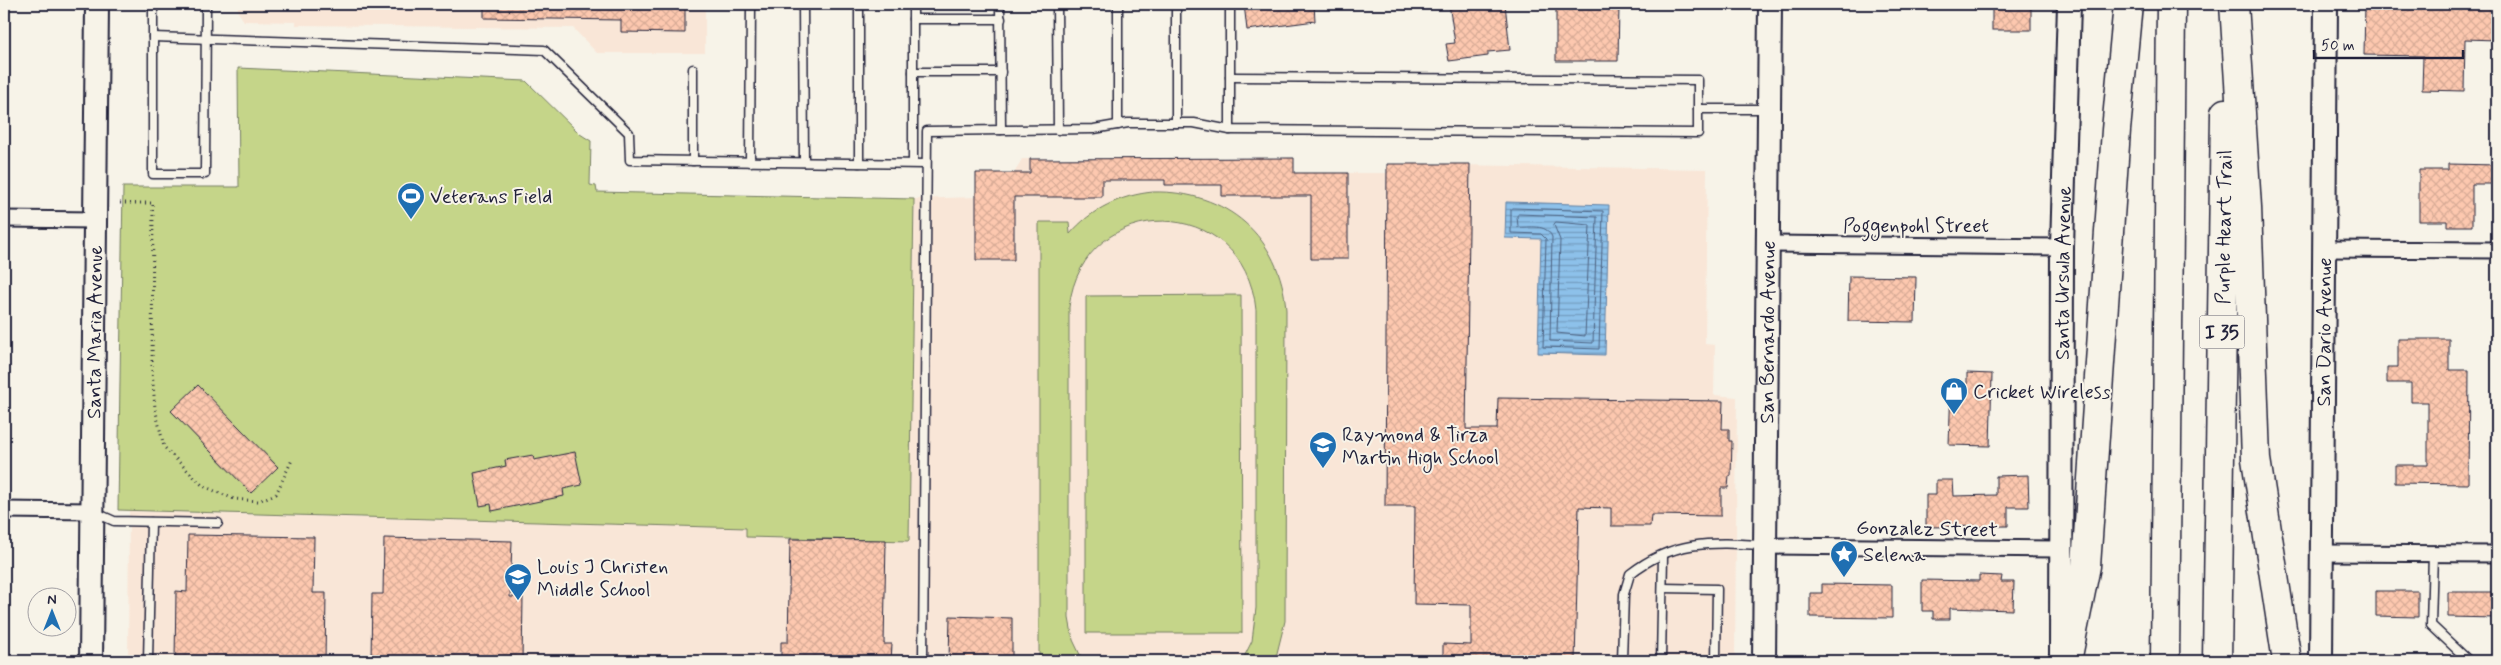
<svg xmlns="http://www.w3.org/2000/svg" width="2501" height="665" viewBox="0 0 2501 665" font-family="Mynerve,sans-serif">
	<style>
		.built { fill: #f9e6d7 }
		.pitch { fill: #c5d589; stroke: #747c62 }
		.water { fill: url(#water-rules); stroke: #6281a4 }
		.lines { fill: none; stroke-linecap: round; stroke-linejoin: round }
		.shore { stroke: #4d6281; stroke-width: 1 }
		.building { fill: url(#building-cross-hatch); stroke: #22223b }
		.lane-casing { stroke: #22223b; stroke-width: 11 }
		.street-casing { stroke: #22223b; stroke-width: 19 }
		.secondary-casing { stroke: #22223b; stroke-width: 26 }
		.highway-casing { stroke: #22223b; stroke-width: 31 }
		.path { stroke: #22223b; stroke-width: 3; stroke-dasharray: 1 4; stroke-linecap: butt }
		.lane { stroke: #f7f3e8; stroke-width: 8 }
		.street { stroke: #f7f3e8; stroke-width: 15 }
		.secondary { stroke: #f7f3e8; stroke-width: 22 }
		.highway { stroke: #f7f3e8; stroke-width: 28 }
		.labels { text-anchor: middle; stroke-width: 4; stroke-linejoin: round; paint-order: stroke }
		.shield { fill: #f7f3e8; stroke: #62616f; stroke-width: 1 }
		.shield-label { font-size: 19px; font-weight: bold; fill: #22223b }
		.poi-label { font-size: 20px; fill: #22223b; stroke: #f7f3e8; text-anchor: start }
		.street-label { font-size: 20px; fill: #22223b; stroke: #f7f3e8 }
	</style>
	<defs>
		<pattern id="water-rules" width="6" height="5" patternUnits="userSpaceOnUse" patternTransform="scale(1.25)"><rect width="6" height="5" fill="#8dc1ea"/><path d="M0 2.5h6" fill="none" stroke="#739cbf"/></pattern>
		<pattern id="building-cross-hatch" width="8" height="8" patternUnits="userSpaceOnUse" patternTransform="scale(1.25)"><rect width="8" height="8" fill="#fdc8af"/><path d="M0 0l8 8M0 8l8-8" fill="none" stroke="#d9ac97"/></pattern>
	</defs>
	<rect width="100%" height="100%" fill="#f7f3e8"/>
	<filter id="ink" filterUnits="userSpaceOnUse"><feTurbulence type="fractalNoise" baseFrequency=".02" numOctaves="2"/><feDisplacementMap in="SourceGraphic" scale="10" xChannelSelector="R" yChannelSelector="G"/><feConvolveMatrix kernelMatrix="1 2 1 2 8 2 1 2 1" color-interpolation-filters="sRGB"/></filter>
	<g filter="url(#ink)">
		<!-- built -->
		<g class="built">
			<path d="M238 4H705V53H597L573 28 296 25V22L244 21 238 12Z"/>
			<path d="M1294 158V173H1387V164L1707 169 1705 344 1715 345 1714 395 1737 397 1735 661H128L129 511 747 528 746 537 909 541 914 199 976 197V173H1014L1022 159Z"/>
		</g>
		<!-- pitch -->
		<g class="pitch">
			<path d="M238 68 526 81 580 134 591 141 590 185 596 186 597 192 914 199 909 541 746 537V528L118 510 123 187H239Z"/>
			<path d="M1153 192C1226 190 1281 237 1286 310L1285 621 1275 661H1242L1252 641 1256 608V310C1245 193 1083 191 1069 307V618L1073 640 1083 661H1039V222H1069L1070 234C1091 209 1121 195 1153 192Z"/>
			<path d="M1241 295 1242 633H1086V296Z"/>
		</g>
		<!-- water -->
		<path class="water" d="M1506 202 1609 205 1605 355 1538 353 1541 239 1505 238Z"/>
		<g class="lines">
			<!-- shore -->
			<g class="shore">
				<path d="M1513 208 1603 211 1599 349 1543 347 1546 239 1541 234 1511 233V210Z"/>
				<path d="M1519 214 1597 217 1593 343 1550 341 1552 237C1546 223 1530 228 1518 227L1517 216Z"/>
				<path d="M1556 222 1590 225 1585 336 1557 333 1560 240 1554 225Z"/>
			</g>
		</g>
		<!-- building -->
		<g class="building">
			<path d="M484 4H685V33L621 32V20L484 18Z"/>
			<path d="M1244 4H1314L1315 21 1247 30Z"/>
			<path d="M1449 4H1505L1510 50 1488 52V56L1449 61 1446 44 1455 43Z"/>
			<path d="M1556 4H1619L1618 61H1556Z"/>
			<rect x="1992" y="4" width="39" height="26"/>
			<path d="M2365 4H2497V40L2465 39 2464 91 2422 90 2423 56 2364 55Z"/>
			<path d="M1294 158V173H1348V259H1311V196H1222V185H1165V180H1102V197H1014V260H976V173H1030V159Z"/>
			<path d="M1387 164H1470L1466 429H1497L1498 398 1723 401 1722 429H1729V441H1732L1731 476H1729L1728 488H1721V516L1651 515 1650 526H1611V508L1579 507 1575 661H1443V644L1471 645V605L1414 604 1415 506H1385Z"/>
			<path d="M2448 164 2497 165V184H2472V226H2447V221H2419V170H2448Z"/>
			<path d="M1849 276 1916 277 1915 322 1848 321Z"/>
			<path d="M2398 339H2449V370H2469L2468 484 2395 483V465H2428V402H2411V383H2387V367H2398Z"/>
			<path d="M1967 373 1992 374 1990 446 1949 445 1951 384 1967 385Z"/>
			<path d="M198 385 278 467 251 493 171 411Z"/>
			<path d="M575 452 582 485 563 489 564 496 492 511 491 504 480 506 474 473 506 466 505 460 533 455 534 460Z"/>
			<path d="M2028 475 2029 507H2008V526L1926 527V495H1936V480H1953L1954 496 1996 495V476Z"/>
			<path d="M188 535 314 537 313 593H326L325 661H175L176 591 187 592Z"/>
			<path d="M384 538 512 541 510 597H523L522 661H371L372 594H383Z"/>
			<path d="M790 539 886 540 884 644H892L891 661H781V642H788Z"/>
			<path d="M1979 575 2002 576 2001 582H2014L2013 610 1950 608V619H1933V611H1922V580L1979 581Z"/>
			<path d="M1822 584 1892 585V618L1810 617V593H1822Z"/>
			<path d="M2376 591H2418V617L2376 616Z"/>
			<path d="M2448 592H2497V618L2448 617Z"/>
			<path d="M950 616 1012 618V661H949Z"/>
		</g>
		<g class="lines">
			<!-- lane casing -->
			<g class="lane-casing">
				<g id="lane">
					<path d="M153 4V174H205L206 4"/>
					<path d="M803 4 804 162"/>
					<path d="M859 4V163"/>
					<path d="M913 4V163"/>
					<path d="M1000 4 1001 130"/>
					<path d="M1057 4 1058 130"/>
					<path d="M1118 4V125"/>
					<path d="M1176 4V123"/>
					<path d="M1230 4V130L1698 133V109H1767"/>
					<path d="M913 19H1001"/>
					<path d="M153 37 544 50 629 133 630 160 926 164"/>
					<path d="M693 69V161"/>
					<path d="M913 72H1001"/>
					<path d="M1230 77 1698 80V109"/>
					<path d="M750 162 751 4"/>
					<path d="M94 512 114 521 218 523"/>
					<path d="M2433 554 2431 625 2469 661"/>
					<path d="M1663 588 1717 589 1716 661"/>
					<path d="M148 661 151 522"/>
					<path d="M923 661 927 131 1094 129 1128 123H1194L1230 130"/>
					<path d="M1622 661 1624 594 1630 574C1673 540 1710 542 1762 545"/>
					<path d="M1661 661 1663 556"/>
				</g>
			</g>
			<!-- street casing -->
			<g class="street-casing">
				<g id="street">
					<path d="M4 219 95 220"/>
					<path d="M1769 244 2062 247"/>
					<path d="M2324 249 2497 250"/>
					<path d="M4 510 93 511"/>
					<path d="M1765 546 2060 549"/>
					<path d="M2321 553 2497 554"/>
				</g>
			</g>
			<!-- secondary casing -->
			<g class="secondary-casing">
				<g id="secondary">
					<path id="s1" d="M2061 655 2062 247 2069 4"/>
					<path id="s2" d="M91 661 97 4"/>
					<path id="s3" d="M1764 661 1770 4"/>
					<path id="s4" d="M2321 661 2326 4"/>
				</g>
			</g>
			<!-- highway casing -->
			<g class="highway-casing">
				<g id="highway">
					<path d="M2234 4 2247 207 2256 459 2287 661"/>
					<path d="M2067 661 2086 566 2116 130 2128 4"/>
					<path d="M2165 661 2171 4"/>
					<path id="s5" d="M2217 661 2225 113"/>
				</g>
			</g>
			<!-- path -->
			<path class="path" d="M120 203H153L152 371 155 408 164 447 203 486 234 499 258 501 276 494 292 460"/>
			<!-- lane -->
			<use href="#lane" class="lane"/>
			<!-- street -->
			<use href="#street" class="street"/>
			<!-- secondary -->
			<use href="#secondary" class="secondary"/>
			<!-- highway -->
			<use href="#highway" class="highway"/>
		</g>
	</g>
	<!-- icons -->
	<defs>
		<g id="stadium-pin" transform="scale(1.4375)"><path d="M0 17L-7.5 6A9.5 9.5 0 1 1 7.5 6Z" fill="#1f6fb2" stroke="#f7f3e8"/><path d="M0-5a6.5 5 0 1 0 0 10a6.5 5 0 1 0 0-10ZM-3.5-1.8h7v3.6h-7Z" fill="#fff"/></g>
		<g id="shop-pin" transform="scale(1.4375)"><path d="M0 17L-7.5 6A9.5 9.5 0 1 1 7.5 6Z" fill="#1f6fb2" stroke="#f7f3e8"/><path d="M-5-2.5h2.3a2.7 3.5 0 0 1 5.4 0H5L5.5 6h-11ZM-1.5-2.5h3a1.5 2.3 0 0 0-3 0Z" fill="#fff"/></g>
		<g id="school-pin" transform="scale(1.4375)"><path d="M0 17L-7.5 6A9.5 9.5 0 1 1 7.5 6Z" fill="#1f6fb2" stroke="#f7f3e8"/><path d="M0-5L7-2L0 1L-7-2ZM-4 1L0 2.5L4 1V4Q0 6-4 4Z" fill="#fff"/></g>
		<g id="sight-pin" transform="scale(1.4375)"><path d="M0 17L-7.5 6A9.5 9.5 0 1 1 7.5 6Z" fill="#1f6fb2" stroke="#f7f3e8"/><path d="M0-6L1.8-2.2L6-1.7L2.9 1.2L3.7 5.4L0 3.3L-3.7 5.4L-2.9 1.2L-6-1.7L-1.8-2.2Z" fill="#fff"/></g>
	</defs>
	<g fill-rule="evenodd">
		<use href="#stadium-pin" x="411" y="196"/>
		<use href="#shop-pin" x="1954" y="391"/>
		<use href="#school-pin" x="1323" y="445"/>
		<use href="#sight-pin" x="1844" y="554"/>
		<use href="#school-pin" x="518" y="577"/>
	</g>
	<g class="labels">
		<!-- shield labels -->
		<rect class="shield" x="2199.5" y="315.5" width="45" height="33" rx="4"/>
		<g class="shield-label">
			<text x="2222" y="339">I 35</text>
		</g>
		<!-- poi labels -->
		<g class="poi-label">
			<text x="430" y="203">Veterans Field</text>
			<text x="1973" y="398">Cricket Wireless</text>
			<text x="1342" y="441">Raymond &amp; Tirza<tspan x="1342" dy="23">Martin High School</tspan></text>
			<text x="1863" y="561">Selena</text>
			<text x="537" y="573">Louis J Christen<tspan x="537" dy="23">Middle School</tspan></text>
		</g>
		<!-- street labels -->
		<g class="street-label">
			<text x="1916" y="232">Poggenpohl Street</text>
			<text dy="7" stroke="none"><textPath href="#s5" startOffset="434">Purple Heart Trail</textPath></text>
			<text dy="7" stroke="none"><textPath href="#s1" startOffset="382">Santa Ursula Avenue</textPath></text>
			<text dy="7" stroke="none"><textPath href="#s4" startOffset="329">San Dario Avenue</textPath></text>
			<text dy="7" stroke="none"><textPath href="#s2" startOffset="329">Santa Maria Avenue</textPath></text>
			<text dy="7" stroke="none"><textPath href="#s3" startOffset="329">San Bernardo Avenue</textPath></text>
			<text transform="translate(1927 528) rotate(1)" y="7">Gonzalez Street</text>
		</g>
	</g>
	<!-- margin -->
	<rect width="2501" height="665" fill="none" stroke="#f7f3e8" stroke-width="20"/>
	<rect x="10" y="10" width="2481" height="645" fill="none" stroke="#22223b" stroke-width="2" filter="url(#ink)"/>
	<!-- north arrow -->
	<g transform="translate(52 612)"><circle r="24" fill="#f7f3e8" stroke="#a29fa3"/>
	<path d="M0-4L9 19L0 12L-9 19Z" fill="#1f6fb2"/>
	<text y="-8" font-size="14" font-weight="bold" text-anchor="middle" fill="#22223b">N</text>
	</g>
	<!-- scale -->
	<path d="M2314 50v8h149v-8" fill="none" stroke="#22223b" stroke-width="2.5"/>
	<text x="2321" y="50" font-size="15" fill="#22223b" stroke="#f7f3e8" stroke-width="4" paint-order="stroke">50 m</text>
</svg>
